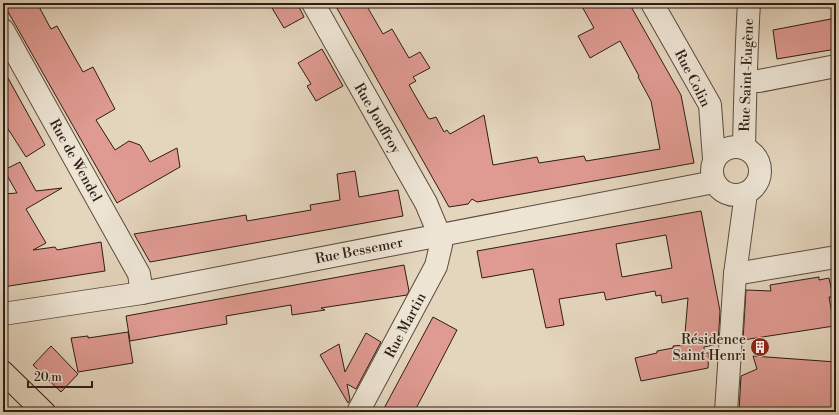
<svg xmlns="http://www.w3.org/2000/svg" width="839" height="415" viewBox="0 0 839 415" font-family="'Libre Bodoni',serif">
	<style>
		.building { fill: #df9a91; stroke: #2d1d16; fill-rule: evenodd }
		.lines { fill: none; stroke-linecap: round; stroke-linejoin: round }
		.minor-casing { stroke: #5b4b40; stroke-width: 24 }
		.major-casing { stroke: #2d1d16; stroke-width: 24 }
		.minor { stroke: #ede4d4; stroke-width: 22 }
		.major { stroke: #e4d5bd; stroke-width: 22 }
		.labels { text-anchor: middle; stroke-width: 3; stroke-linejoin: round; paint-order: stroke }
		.street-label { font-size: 14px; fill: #2d1d16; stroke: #ede4d4 }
		.poi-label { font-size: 14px; fill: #2d1d16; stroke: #ede4d4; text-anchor: end }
	</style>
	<rect width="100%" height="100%" fill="#e4d5bd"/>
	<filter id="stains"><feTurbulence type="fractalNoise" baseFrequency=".005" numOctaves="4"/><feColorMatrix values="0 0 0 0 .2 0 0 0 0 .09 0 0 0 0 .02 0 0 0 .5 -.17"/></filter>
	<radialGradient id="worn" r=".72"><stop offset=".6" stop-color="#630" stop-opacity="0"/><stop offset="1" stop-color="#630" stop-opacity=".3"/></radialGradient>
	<!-- building -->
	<g class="building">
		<path d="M3 3H37L51 29 57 26 83 72 93 67 115 109 96 120 115 150 129 141 140 145 150 162 177 148 180 167 117 203Z"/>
		<path d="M269 3H297L304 17 284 28Z"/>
		<path d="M334 3H365L383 34 392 29 409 58 420 52 430 68 413 77 416 81 409 85 428 118 430 119 436 117 444 132 447 130 450 134 484 115 493 165 537 157 539 163 584 156 586 161 660 149 651 101 638 77 639 76 620 41 590 58 578 36 594 28 580 3H629L681 95 694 163 477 202 472 199 468 204 449 207Z"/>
		<path d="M836 18V49L777 59 773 30Z"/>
		<path d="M322 49 343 86 316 101 307 86 311 84 298 63Z"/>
		<path d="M3 69 45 145 26 157 3 121Z"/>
		<path d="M20 162 36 191 62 188 26 209 46 243 33 250 55 247 57 250 101 242 105 271 3 287V194L17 193 4 170Z"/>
		<path d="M355 171 359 197 398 190 403 216 150 262 134 234 246 215 247 221 311 210 310 205 340 200 337 174Z"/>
		<path d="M701 211 720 311 718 344 704 347V353H709L708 368 641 381 635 358 657 353V351L673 348V346L684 345 688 298 662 303 661 295 656 296 655 291 606 300 604 292 559 299 564 325 546 328 533 269 482 278 477 251ZM666 235 672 268 622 277 616 244Z"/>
		<path d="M404 265 409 291 407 295 321 308 325 310 292 315 291 305 226 316 227 324 130 341 126 316Z"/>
		<path d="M819 277V280L829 278 833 297H829L834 326 743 340 746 290 771 291 770 285Z"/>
		<path d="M433 317 457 330 430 382 414 412H382Z"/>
		<path d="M128 332 133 363 78 372 71 338 88 336V338Z"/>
		<path d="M366 333 381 342 356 389 347 384 350 400 348 403 320 355 339 344 345 372Z"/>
		<path d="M51 346 78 374 61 392 33 365Z"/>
		<path d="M753 356 836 362V412L792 410V412H739L741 376 757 369Z"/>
	</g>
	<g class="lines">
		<!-- minor casing -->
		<g class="minor-casing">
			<g id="minor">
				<path d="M313 3 426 203 439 234 441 245 436 266 358 412"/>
				<path d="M652 3 710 105 714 159"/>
				<path d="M3 30 139 274 142 293"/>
				<path d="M746 81H759L836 66"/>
				<circle cx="736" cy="171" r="24"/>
				<path d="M744 148C745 99 746 51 749 3"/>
				<path d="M735 274 836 257"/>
				<path d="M3 314 142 293 714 182"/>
				<path d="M726 412 735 274 746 193"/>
			</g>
		</g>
		<!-- major casing -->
		<g class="major-casing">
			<path id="major" d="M3 372 44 412"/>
		</g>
		<!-- minor -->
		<use href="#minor" class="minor"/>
		<!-- major -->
		<use href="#major" class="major"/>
	</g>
	<!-- icons -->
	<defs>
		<g id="building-disc" transform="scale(1)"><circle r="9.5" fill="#8f2418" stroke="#ede4d4"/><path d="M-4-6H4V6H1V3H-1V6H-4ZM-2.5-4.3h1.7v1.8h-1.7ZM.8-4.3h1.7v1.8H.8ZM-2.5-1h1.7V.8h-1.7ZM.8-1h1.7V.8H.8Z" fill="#fff"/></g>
	</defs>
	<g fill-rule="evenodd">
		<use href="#building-disc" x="760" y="347"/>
	</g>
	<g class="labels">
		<!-- street labels -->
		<g class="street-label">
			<text transform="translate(746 75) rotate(-88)" y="5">Rue Saint-Eugène</text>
			<text transform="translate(693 78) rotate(63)" y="5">Rue Colin</text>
			<text transform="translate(378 118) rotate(60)" y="5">Rue Jouffroy</text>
			<text transform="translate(76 160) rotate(61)" y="5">Rue de Wendel</text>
			<text transform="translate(359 250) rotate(-11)" y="5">Rue Bessemer</text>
			<text transform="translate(405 325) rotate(-62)" y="5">Rue Martin</text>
		</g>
		<!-- poi labels -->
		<g class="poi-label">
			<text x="746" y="344">Résidence<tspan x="746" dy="16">Saint Henri</tspan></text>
		</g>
	</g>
	<!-- margin -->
	<rect width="839" height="415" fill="none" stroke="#e4d5bd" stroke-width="16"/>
	<rect x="4" y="4" width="831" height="407" fill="none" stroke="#2d1d16" stroke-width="2"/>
	<rect x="8" y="8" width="823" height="399" fill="none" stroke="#2d1d16"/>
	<!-- scale -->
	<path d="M28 381v6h64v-6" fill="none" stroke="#2d1d16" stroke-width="2"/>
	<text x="34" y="381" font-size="12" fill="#2d1d16" stroke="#ede4d4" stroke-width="3" paint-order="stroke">20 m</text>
	<rect width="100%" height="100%" filter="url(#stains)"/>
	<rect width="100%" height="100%" fill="url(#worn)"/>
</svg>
